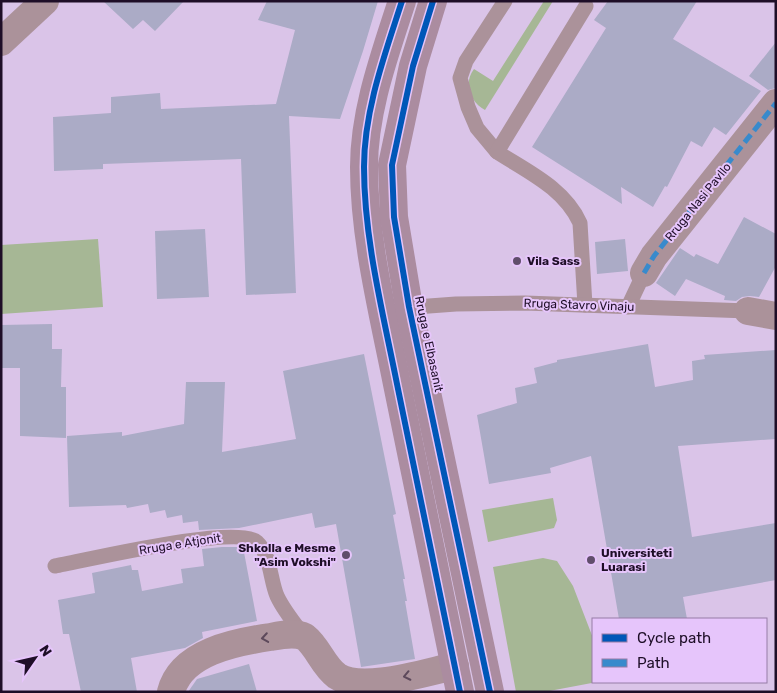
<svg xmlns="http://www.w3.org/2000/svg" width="777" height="693" viewBox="0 0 777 693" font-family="Rubik,sans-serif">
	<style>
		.green { fill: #a6b795 }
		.building { fill: #ababc6 }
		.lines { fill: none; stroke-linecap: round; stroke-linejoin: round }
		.lane { stroke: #ab929a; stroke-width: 15 }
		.street { stroke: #ab929a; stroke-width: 28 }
		.primary { stroke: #ab8ca0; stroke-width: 28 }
		.quiet { stroke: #388acc; stroke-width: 5; stroke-dasharray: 10 5; stroke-linecap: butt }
		.cycleway-casing { stroke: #e6c5fb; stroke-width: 9 }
		.cycleway { stroke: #0057b8; stroke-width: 6 }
		.oneway { stroke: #5d495b }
		.poi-dot { fill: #604e6b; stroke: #e6c5fb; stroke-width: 2 }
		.labels { text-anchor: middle; stroke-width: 4; stroke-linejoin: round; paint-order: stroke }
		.street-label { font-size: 12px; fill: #1e0e27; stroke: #e6c5fb }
		.poi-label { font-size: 12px; font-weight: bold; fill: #1e0e27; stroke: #e6c5fb; text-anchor: start }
	</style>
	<rect width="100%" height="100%" fill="#dac4e8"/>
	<!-- green -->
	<g class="green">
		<path d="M544 1H553L485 110C470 102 463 83 474 69L493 81Z"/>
		<path d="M98 239 103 307 1 314V245Z"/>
		<path d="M553 498 557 520 554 528 488 542 482 510Z"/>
		<path d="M543 558 557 561 573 586 593 638V682H597L544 692H516L493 567Z"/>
	</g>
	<!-- building -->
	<g class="building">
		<path d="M103 1H184L155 31 143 20 133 29Z"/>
		<path d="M267 1H378L363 51 340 119 289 116 296 293 246 295 241 159 103 164V169L54 171 53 117 111 113V97L160 93 161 109 276 104 295 30 258 20Z"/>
		<path d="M608 1H697L673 39 761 91 726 135 714 127 702 147 691 141 667 187 665 186 653 207 621 187 622 204 532 147 606 28 594 20Z"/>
		<path d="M776 42V88L768 90 749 76Z"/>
		<path d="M744 217 776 234V266L759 297 750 296 742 297 736 301 724 300 725 296 686 279 675 296 656 283 680 248 694 257 696 254 718 264Z"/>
		<path d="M205 229 209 297 157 299 155 231Z"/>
		<path d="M625 239 628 271 597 274 595 242Z"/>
		<path d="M52 324V349H62L61 387H66V438L20 436V368H1V325Z"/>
		<path d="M648 344 655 387 693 380 692 361 705 359 704 355 776 350V439L678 446 692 537 776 523V580L683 597 687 619H619L591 456 550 468 551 473 489 484 477 415 517 403 515 388 537 383 534 368 557 362V360Z"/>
		<path d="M364 354 396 514 393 515 405 579H403L407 601H405L415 659 361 667 336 524 315 528 312 513 239 528 199 530 198 521 183 523 182 515 167 518 165 510 150 513 148 504 127 508 126 505 69 507 67 436 122 432V436L184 424 186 382H225L222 452 296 439 283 371Z"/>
		<path d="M222 547H243L257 621 202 632 203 638 185 648 131 658 137 692H81L69 634H63L58 600 95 593 92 573 131 565 132 570H138L142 591 183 583 181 569 204 566 202 549Z"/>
		<path d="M249 664 257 692H188L197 679Z"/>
	</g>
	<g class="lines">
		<!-- lane -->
		<g class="lane">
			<path d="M497 152 477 128 468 107 460 78 466 61 505 1"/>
			<path d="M585 305 580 223C564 188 528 172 497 152L586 6"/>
			<path d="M628 307 644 273"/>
			<path d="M402 308 456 304 525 303 748 311"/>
			<path d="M55 566C88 560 237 524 257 542 271 555 270 580 277 596 284 611 295 624 305 637"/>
		</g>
		<!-- street -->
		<g class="street">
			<path d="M1 42 45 1"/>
			<path d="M644 273 654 256 776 103"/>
			<path d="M748 311 776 316"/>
			<path d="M171 692C181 652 236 642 270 637 281 635 295 632 305 637 318 647 323 666 337 676 362 693 426 672 455 666"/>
		</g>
		<!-- primary -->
		<g class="primary">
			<path d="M402 1C385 54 364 110 364 167 364 239 383 313 397 384 418 486 439 589 460 692"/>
			<path d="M433 1 413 66 392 165 394 217 409 307 490 692"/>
		</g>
		<!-- quiet -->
		<path class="quiet" d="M644 273 654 256 776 103"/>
		<!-- cycleway casing -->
		<g class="cycleway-casing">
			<g id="cycleway">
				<path d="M402 1C385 54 364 110 364 167 364 239 383 313 397 384 418 486 439 589 460 692"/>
				<path d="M433 1 413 66 392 165 394 217 409 307 490 692"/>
			</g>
		</g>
		<!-- cycleway -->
		<use href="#cycleway" class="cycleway"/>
	</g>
	<!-- one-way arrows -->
	<defs><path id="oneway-chevron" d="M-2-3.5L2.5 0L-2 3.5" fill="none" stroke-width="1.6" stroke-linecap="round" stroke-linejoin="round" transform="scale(1.25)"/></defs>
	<g class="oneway">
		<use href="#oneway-chevron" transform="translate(265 638) rotate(171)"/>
		<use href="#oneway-chevron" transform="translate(407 676) rotate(168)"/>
	</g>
	<!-- markers -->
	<g class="poi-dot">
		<circle cx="517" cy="261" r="5"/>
		<circle cx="346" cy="555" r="5"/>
		<circle cx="591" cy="560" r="5"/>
	</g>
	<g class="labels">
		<!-- street labels -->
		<g class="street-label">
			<text transform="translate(698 202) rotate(-51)" y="4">Rruga Nasi Pavllo</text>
			<text transform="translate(579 305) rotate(2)" y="4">Rruga Stavro Vinaju</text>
			<text transform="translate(429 344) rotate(78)" y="4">Rruga e Elbasanit</text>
			<text transform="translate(180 544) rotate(-9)" y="4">Rruga e Atjonit</text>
		</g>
		<!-- poi labels -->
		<g class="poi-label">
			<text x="527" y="265">Vila Sass</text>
			<text x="336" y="552" text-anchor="end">Shkolla e Mesme<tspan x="336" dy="14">"Asim Vokshi"</tspan></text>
			<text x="601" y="557">Universiteti<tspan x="601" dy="14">Luarasi</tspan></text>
		</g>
	</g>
	<!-- border -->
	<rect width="777" height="693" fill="none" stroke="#1e0e27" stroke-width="5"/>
	<!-- legend -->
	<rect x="592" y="618" width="175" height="65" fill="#e6c5fb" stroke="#967ca6"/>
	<rect x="602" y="634" width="25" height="8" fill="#0057b8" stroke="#967ca6"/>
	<text x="637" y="643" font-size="15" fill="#1e0e27">Cycle path</text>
	<rect x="602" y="659" width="25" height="8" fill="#388acc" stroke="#967ca6"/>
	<text x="637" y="668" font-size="15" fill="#1e0e27">Path</text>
	<!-- north arrow -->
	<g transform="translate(35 658) rotate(56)" stroke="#e6c5fb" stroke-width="4" paint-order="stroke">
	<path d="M0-4L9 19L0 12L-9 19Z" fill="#1e0e27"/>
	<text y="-8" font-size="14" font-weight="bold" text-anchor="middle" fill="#1e0e27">N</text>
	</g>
</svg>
